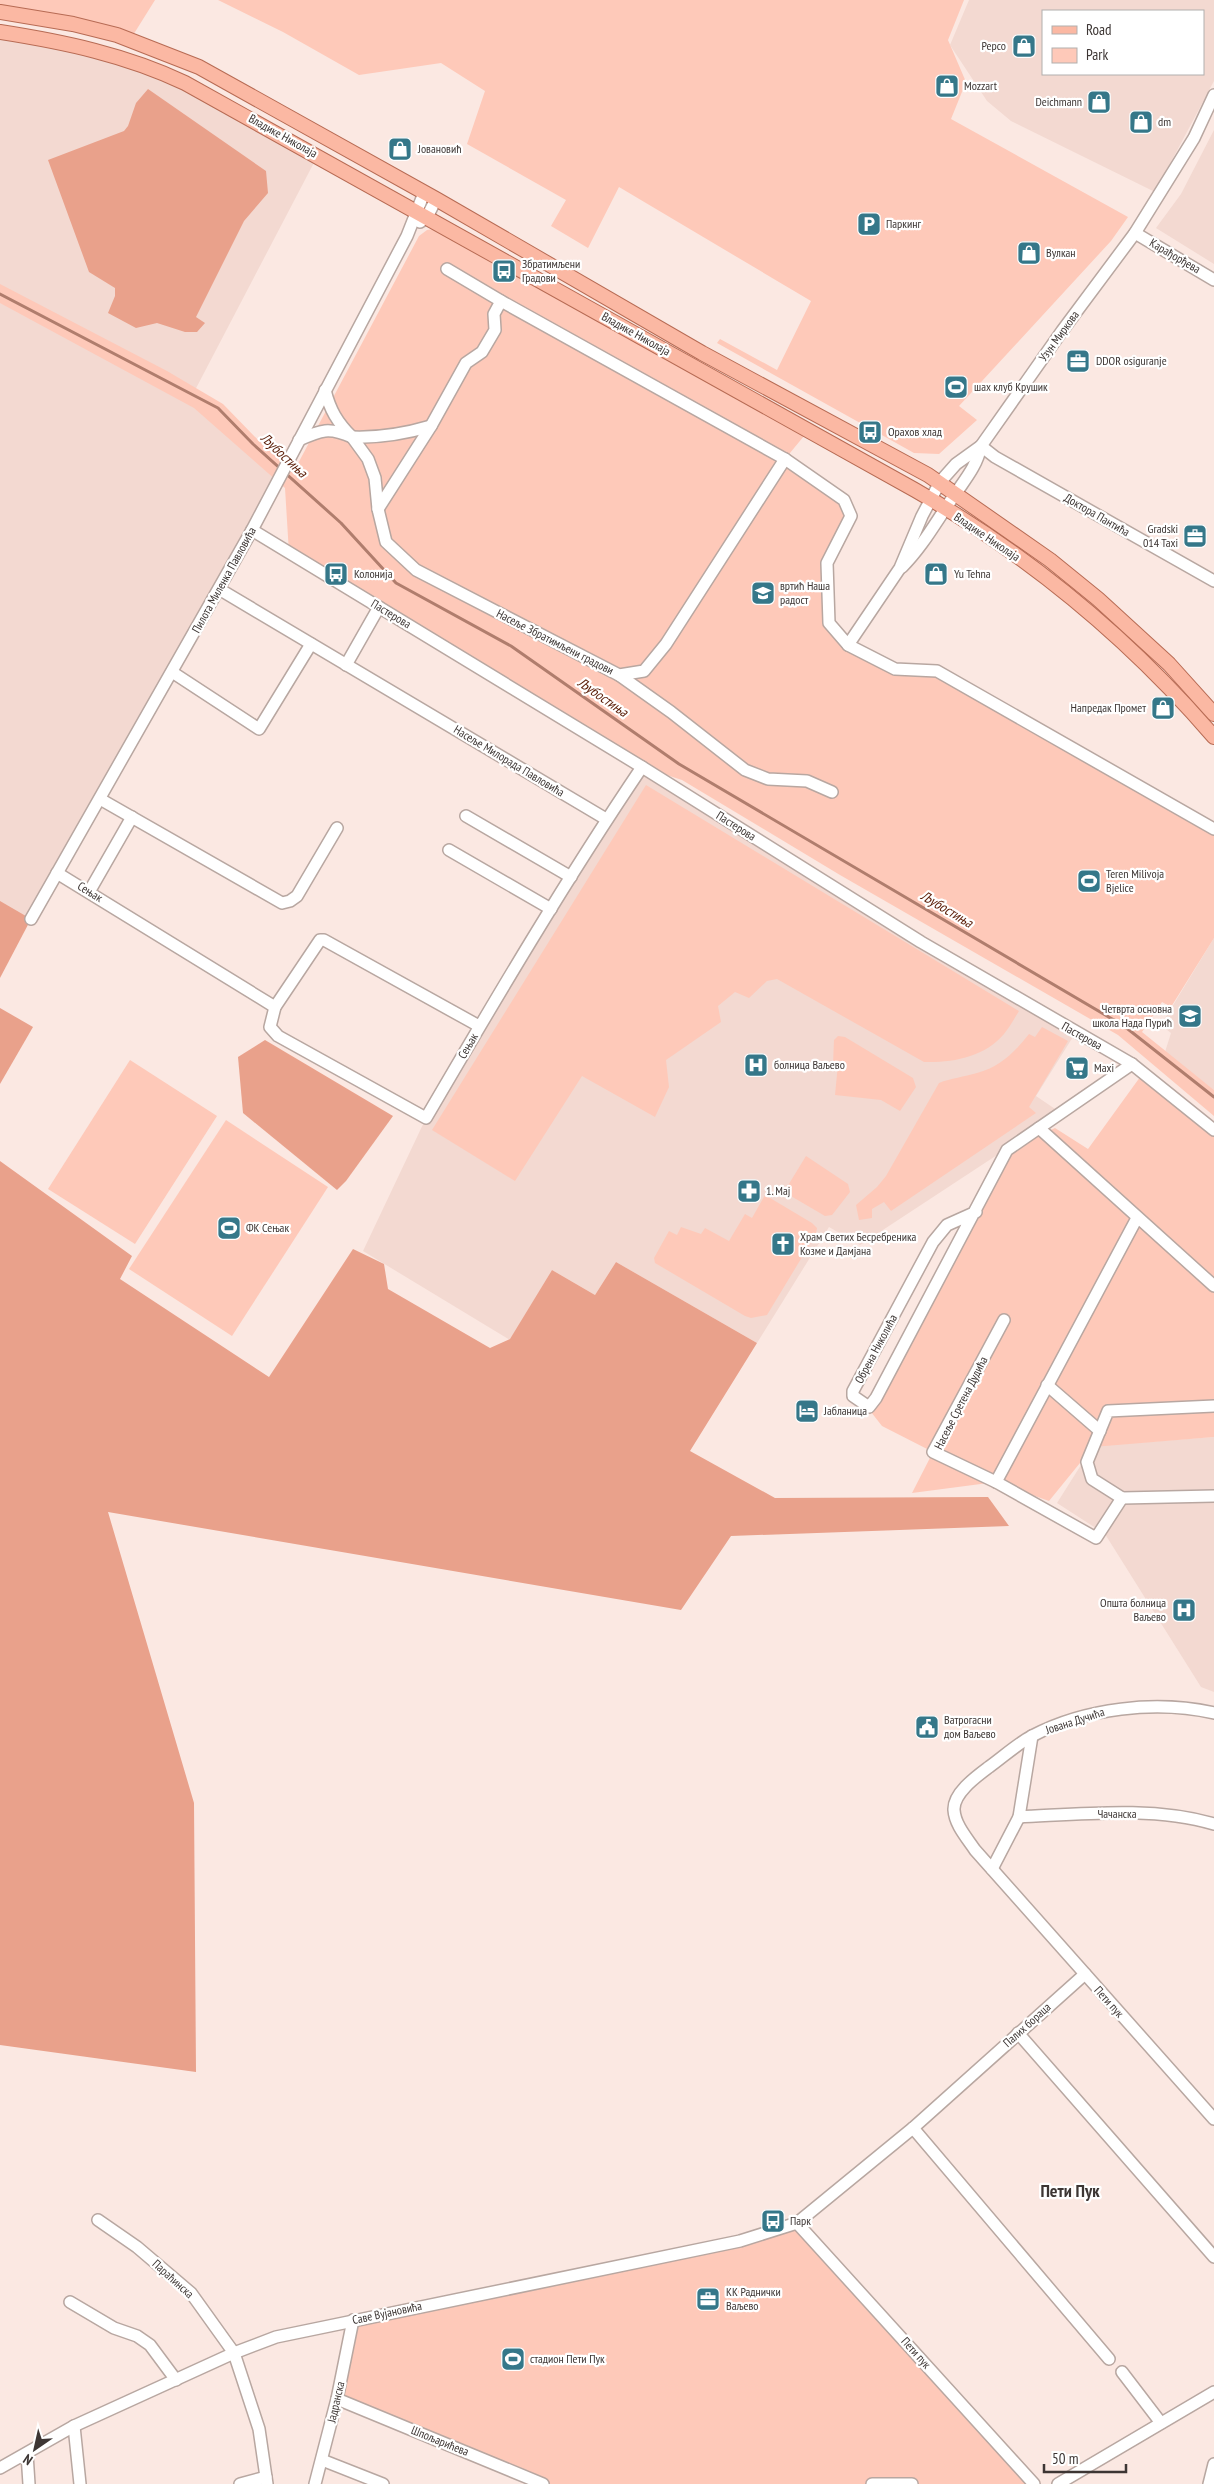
<svg xmlns="http://www.w3.org/2000/svg" width="1214" height="2484" viewBox="0 0 1214 2484" font-family="'PT Sans Narrow',sans-serif">
	<style>
		.built { fill: #f3d9d1; fill-rule: evenodd }
		.green { fill: #fec9b9 }
		.forest { fill: #e9a18b }
		.lines { fill: none; stroke-linecap: round; stroke-linejoin: round }
		.stream { stroke: #b07d6d; stroke-width: 3 }
		.minor-casing { stroke: #b8a7a1; stroke-width: 14 }
		.major-casing { stroke: #b76b54; stroke-width: 16 }
		.minor { stroke: #fff; stroke-width: 11 }
		.major { stroke: #fbb8a3; stroke-width: 14 }
		.labels { text-anchor: middle; stroke-width: 4.5; stroke-linejoin: round; paint-order: stroke }
		.poi-label { font-size: 12px; fill: #3d3634; stroke: #fff; text-anchor: start }
		.street-label { font-size: 12px; fill: #3d3634; stroke: #fff }
		.water-label { font-size: 14px; font-style: italic; fill: #591b05; stroke: #fff }
		.district-label { font-size: 18px; font-weight: bold; fill: #3d3634; stroke: #fff }
	</style>
	<rect width="100%" height="100%" fill="#fbe8e2"/>
	<!-- built -->
	<g class="built">
		<path d="M969 0H1214V81L1155 192 1011 121 987 101 950 45ZM1043 11H1203V74H1043Z"/>
		<path d="M0 32 132 60 318 155 193 394 283 471 0 973Z"/>
		<path d="M1214 130V264L1156 228 1181 194Z"/>
		<path d="M642 767 1076 1032 1036 1096 1061 1113 860 1245 829 1227 757 1343 616 1262 595 1295 552 1270 510 1340 363 1251 426 1118Z"/>
		<path d="M1214 938V1090L1165 1052 1171 1033 1161 1025Z"/>
		<path d="M1214 1437V1692L1201 1687 1105 1534 1057 1503 1093 1446Z"/>
	</g>
	<!-- green -->
	<g class="green">
		<path d="M0 0H155L130 40 0 14Z"/>
		<path d="M218 0H964L948 40 966 82 951 119 1128 217 1111 241 959 406 977 420 939 454 914 453 717 343 720 339 777 370 811 301 619 187 588 248 551 226 566 200 467 144 485 91 441 63 359 75 283 32Z"/>
		<path d="M439 228 804 436 785 459 844 500 851 516 827 563 829 623 848 645 895 669 937 671 1214 829V938L1171 1007 1162 1002 1142 1032 1214 1090V1116L1118 1035 840 875 682 780 642 767 289 553 285 488 194 408 0 303V284L167 371 223 404 260 442 294 471 419 236 427 230Z"/>
		<path d="M646 785 1019 1011C1014 1019 1009 1028 1004 1034 985 1057 952 1063 924 1062L777 979 767 981 749 998 735 992 718 1006 721 1022 666 1060 669 1087 655 1117 582 1076 515 1181 432 1130Z"/>
		<path d="M1042 1027 1068 1041 1029 1107 1036 1113 891 1211 884 1202 872 1209V1218L859 1220 856 1205 877 1187 886 1176 939 1083C951 1078 964 1077 977 1073 1000 1067 1015 1052 1029 1034L1035 1037Z"/>
		<path d="M838 1036 845 1037 913 1078 916 1087 900 1111 881 1100 835 1095 838 1064H833L834 1040Z"/>
		<path d="M130 1060 217 1116 135 1244 48 1189Z"/>
		<path d="M1143 1073 1214 1130V1437L1093 1447 1049 1501 996 1482 912 1493 933 1452 882 1426 871 1412 1007 1150 1055 1128 1088 1149Z"/>
		<path d="M226 1120 328 1187 232 1336 129 1269Z"/>
		<path d="M806 1156 848 1184 850 1192 832 1215 825 1216 784 1192Z"/>
		<path d="M765 1195 812 1223 817 1228 816 1234 767 1315 751 1318 745 1316 655 1263 654 1258 669 1231 677 1235 681 1227 701 1234 705 1228 729 1241 745 1214 752 1218Z"/>
		<path d="M797 2223 1034 2484H543L337 2399 353 2320Z"/>
	</g>
	<!-- forest -->
	<g class="forest">
		<path d="M148 89 266 171 268 193 244 221 196 317 205 323 197 332H185L157 323 136 328 108 313 115 296V288L89 272 48 160 124 131 128 126 136 103Z"/>
		<path d="M0 901 31 919 0 978Z"/>
		<path d="M0 1008 33 1027 0 1084Z"/>
		<path d="M265 1040 393 1116 346 1181 337 1190 243 1113 238 1057Z"/>
		<path d="M0 1161 132 1256 120 1279 269 1377 353 1249 384 1264 388 1289 490 1348 510 1339 552 1270 595 1295 616 1262 757 1343 690 1451 775 1498 988 1497 1009 1526 731 1536 681 1610 108 1512 194 1803 196 2072 0 2045Z"/>
	</g>
	<g class="lines">
		<!-- stream -->
		<path class="stream" d="M0 294 218 408 253 444 341 523 396 583 511 646 679 764 1124 1026 1214 1097"/>
		<!-- minor casing -->
		<g class="minor-casing">
			<g id="minor">
				<path d="M420 222 427 217 436 199"/>
				<path d="M1135 233 1214 280"/>
				<path d="M501 301 785 459 844 500 851 516 827 563 829 623 848 645 895 669 937 671 1214 829"/>
				<path d="M352 437 368 459 375 478 378 509 386 542 416 570 619 675 644 671 666 644 785 459"/>
				<path d="M352 437C380 438 404 434 431 426"/>
				<path d="M299 440C321 430 329 427 352 437 337 422 330 410 325 390"/>
				<path d="M981 446 995 457 1214 581"/>
				<path d="M378 509 431 426 466 363 482 352 495 330 494 314 501 301 447 269"/>
				<path d="M252 530 642 767 921 942 1132 1064 1214 1130"/>
				<path d="M902 567C924 545 938 518 956 493 967 477 977 465 981 446"/>
				<path d="M219 589 606 819"/>
				<path d="M848 645 900 568 922 516 940 482 956 464 981 446 1062 331 1135 233 1194 138 1214 95"/>
				<path d="M346 665 379 607"/>
				<path d="M172 672 259 729 311 644"/>
				<path d="M619 675 671 712 745 770 768 779 807 781 832 792"/>
				<path d="M100 799 282 903 290 901 297 896 337 828"/>
				<path d="M466 816 571 877"/>
				<path d="M449 850 551 909"/>
				<path d="M57 873 275 1007"/>
				<path d="M89 892 132 817"/>
				<path d="M31 919 252 530 407 236 424 193"/>
				<path d="M479 1026 324 940H320L275 1007 270 1027 278 1036 426 1118C495 1000 565 881 642 767"/>
				<path d="M1039 1128 1214 1286"/>
				<path d="M976 1212 947 1225 933 1242 853 1391V1396L869 1407 876 1398 1007 1150 1132 1064"/>
				<path d="M1004 1320 933 1452 996 1482 1096 1538 1122 1498 1092 1479 1087 1462 1108 1411 1214 1406"/>
				<path d="M1047 1385 1100 1431"/>
				<path d="M996 1482 1137 1218"/>
				<path d="M1122 1498 1214 1496"/>
				<path d="M1214 1713C1156 1700 1085 1708 1032 1736 1017 1744 1003 1757 989 1767 977 1776 953 1793 954 1810 955 1825 967 1838 975 1850L1214 2119"/>
				<path d="M1019 1817C1083 1814 1152 1806 1214 1824"/>
				<path d="M992 1869 1019 1817 1032 1736"/>
				<path d="M1018 2033 1214 2257"/>
				<path d="M913 2128 1109 2359"/>
				<path d="M98 2220 137 2247 191 2293 234 2353 259 2429 267 2484"/>
				<path d="M797 2223 1034 2484"/>
				<path d="M70 2302 114 2328 137 2336 150 2345 176 2380"/>
				<path d="M1122 2372 1161 2423"/>
				<path d="M337 2399 543 2484"/>
				<path d="M74 2426 80 2484"/>
				<path d="M27 2454 29 2484"/>
				<path d="M322 2460 383 2484"/>
				<path d="M0 2468 74 2426 234 2353 276 2337 740 2241 797 2223 913 2128 1085 1974"/>
				<path d="M240 2484 266 2477"/>
				<path d="M315 2484 337 2399 353 2320"/>
				<path d="M872 2484H912"/>
				<path d="M1058 2484 1214 2392"/>
				<path d="M1209 2484 1214 2464"/>
			</g>
		</g>
		<!-- major casing -->
		<g class="major-casing">
			<g id="major">
				<path d="M0 12 73 24 117 35 199 67 436 199 702 353 928 475 1050 560 1098 599 1169 664 1214 714"/>
				<path d="M0 32C64 42 126 55 185 83L915 490C1028 555 1129 638 1214 737"/>
			</g>
		</g>
		<!-- minor -->
		<use href="#minor" class="minor"/>
		<!-- major -->
		<use href="#major" class="major"/>
	</g>
	<!-- icons -->
	<defs>
		<g id="shop-square" transform="scale(1.25)"><rect x="-9" y="-9" width="18" height="18" rx="4" fill="#357789" stroke="#fff"/><path d="M-5-2.5h2.3a2.7 3.5 0 0 1 5.4 0H5L5.5 6h-11ZM-1.5-2.5h3a1.5 2.3 0 0 0-3 0Z" fill="#fff"/></g>
		<g id="parking-square" transform="scale(1.25)"><rect x="-9" y="-9" width="18" height="18" rx="4" fill="#357789" stroke="#fff"/><path d="M-3.5-5.5H1a3.5 3.5 0 0 1 0 7H-1V5.5H-3.5ZM-1-3.4V-.6H.8a1.4 1.4 0 0 0 0-2.8Z" fill="#fff"/></g>
		<g id="bus-square" transform="scale(1.25)"><rect x="-9" y="-9" width="18" height="18" rx="4" fill="#357789" stroke="#fff"/><path d="M-5-6H5V4H4V6H2V4H-2V6H-4V4H-5ZM-3.5-4V0h7V-4ZM-3.5 1.2v1.5H-2V1.2ZM2 1.2v1.5H3.5V1.2Z" fill="#fff"/></g>
		<g id="office-square" transform="scale(1.25)"><rect x="-9" y="-9" width="18" height="18" rx="4" fill="#357789" stroke="#fff"/><path d="M-6-3h4V-5.5h4V-3h4V5H-6ZM-1-4.5V-3h2v-1.5ZM-6 0V1H6V0Z" fill="#fff"/></g>
		<g id="stadium-square" transform="scale(1.25)"><rect x="-9" y="-9" width="18" height="18" rx="4" fill="#357789" stroke="#fff"/><path d="M0-5a6.5 5 0 1 0 0 10a6.5 5 0 1 0 0-10ZM-3.5-1.8h7v3.6h-7Z" fill="#fff"/></g>
		<g id="school-square" transform="scale(1.25)"><rect x="-9" y="-9" width="18" height="18" rx="4" fill="#357789" stroke="#fff"/><path d="M0-5L7-2L0 1L-7-2ZM-4 1L0 2.5L4 1V4Q0 6-4 4Z" fill="#fff"/></g>
		<g id="hospital-square" transform="scale(1.25)"><rect x="-9" y="-9" width="18" height="18" rx="4" fill="#357789" stroke="#fff"/><path d="M-5-5h3v3.5h4V-5h3V5h-3V1.5h-4V5h-3Z" fill="#fff"/></g>
		<g id="supermarket-square" transform="scale(1.25)"><rect x="-9" y="-9" width="18" height="18" rx="4" fill="#357789" stroke="#fff"/><path d="M-6-5.5h2.5l.6 2H6L4.5 2H-2.5L-4.4-4H-6ZM-1.5 3.2a1.3 1.3 0 1 0 .1 0ZM3 3.2a1.3 1.3 0 1 0 .1 0Z" fill="#fff"/></g>
		<g id="pharmacy-square" transform="scale(1.25)"><rect x="-9" y="-9" width="18" height="18" rx="4" fill="#357789" stroke="#fff"/><path d="M-2-6h4v4h4v4h-4v4h-4v-4h-4v-4h4Z" fill="#fff"/></g>
		<g id="church-square" transform="scale(1.25)"><rect x="-9" y="-9" width="18" height="18" rx="4" fill="#357789" stroke="#fff"/><path d="M-1.2-6h2.4v3.5h3.3v2.4h-3.3V6h-2.4V-.1h-3.3v-2.4h3.3Z" fill="#fff"/></g>
		<g id="hotel-square" transform="scale(1.25)"><rect x="-9" y="-9" width="18" height="18" rx="4" fill="#357789" stroke="#fff"/><path d="M-6-4.5h1.5V1H6V5H4.5V3h-9V5H-6ZM-4 0a1.8 1.8 0 1 1 3.6 0ZM.5 0V-2.5h3Q6-2.5 6 0Z" fill="#fff"/></g>
		<g id="civic-square" transform="scale(1.25)"><rect x="-9" y="-9" width="18" height="18" rx="4" fill="#357789" stroke="#fff"/><path d="M-.6-6.5H3V-4.5H.6V-3L4-1V1h2V6H-6V1h2V-1L-.6-3ZM-1.2 2.5V6h2.4V2.5Z" fill="#fff"/></g>
	</defs>
	<g fill-rule="evenodd">
		<use href="#shop-square" x="1024" y="46"/>
		<use href="#shop-square" x="947" y="86"/>
		<use href="#shop-square" x="1099" y="102"/>
		<use href="#shop-square" x="1141" y="122"/>
		<use href="#shop-square" x="400" y="149"/>
		<use href="#parking-square" x="869" y="224"/>
		<use href="#shop-square" x="1029" y="253"/>
		<use href="#bus-square" x="504" y="271"/>
		<use href="#office-square" x="1078" y="361"/>
		<use href="#stadium-square" x="956" y="387"/>
		<use href="#bus-square" x="870" y="432"/>
		<use href="#office-square" x="1195" y="536"/>
		<use href="#bus-square" x="336" y="574"/>
		<use href="#shop-square" x="936" y="574"/>
		<use href="#school-square" x="763" y="593"/>
		<use href="#shop-square" x="1163" y="708"/>
		<use href="#stadium-square" x="1089" y="881"/>
		<use href="#school-square" x="1190" y="1016"/>
		<use href="#hospital-square" x="756" y="1065"/>
		<use href="#supermarket-square" x="1077" y="1068"/>
		<use href="#pharmacy-square" x="749" y="1191"/>
		<use href="#stadium-square" x="229" y="1228"/>
		<use href="#church-square" x="783" y="1244"/>
		<use href="#hotel-square" x="807" y="1411"/>
		<use href="#hospital-square" x="1184" y="1610"/>
		<use href="#civic-square" x="927" y="1727"/>
		<use href="#bus-square" x="773" y="2221"/>
		<use href="#office-square" x="708" y="2299"/>
		<use href="#stadium-square" x="513" y="2359"/>
	</g>
	<g class="labels">
		<!-- poi labels -->
		<g class="poi-label">
			<text x="1006" y="50" text-anchor="end">Pepco</text>
			<text x="964" y="90">Mozzart</text>
			<text x="1082" y="106" text-anchor="end">Deichmann</text>
			<text x="1158" y="126">dm</text>
			<text x="418" y="153">Јовановић</text>
			<text x="886" y="228">Паркинг</text>
			<text x="1046" y="257">Вулкан</text>
			<text x="522" y="268">Збратимљени<tspan x="522" dy="14">Градови</tspan></text>
			<text x="1096" y="365">DDOR osiguranje</text>
			<text x="974" y="391">шах клуб Крушик</text>
			<text x="888" y="436">Орахов хлад</text>
			<text x="1178" y="533" text-anchor="end">Gradski<tspan x="1178" dy="14">014 Taxi</tspan></text>
			<text x="354" y="578">Колонија</text>
			<text x="954" y="578">Yu Tehna</text>
			<text x="780" y="590">вртић Наша<tspan x="780" dy="14">радост</tspan></text>
			<text x="1146" y="712" text-anchor="end">Напредак Промет</text>
			<text x="1106" y="878">Teren Milivoja<tspan x="1106" dy="14">Bjelice</tspan></text>
			<text x="1172" y="1013" text-anchor="end">Четврта основна<tspan x="1172" dy="14">школа Нада Пурић</tspan></text>
			<text x="774" y="1069">болница Ваљево</text>
			<text x="1094" y="1072">Maxi</text>
			<text x="766" y="1195">1. Мај</text>
			<text x="246" y="1232">ФК Сењак</text>
			<text x="800" y="1241">Храм Светих Бесребреника<tspan x="800" dy="14">Козме и Дамјана</tspan></text>
			<text x="824" y="1415">Јабланица</text>
			<text x="1166" y="1607" text-anchor="end">Општа болница<tspan x="1166" dy="14">Ваљево</tspan></text>
			<text x="944" y="1724">Ватрогасни<tspan x="944" dy="14">дом Ваљево</tspan></text>
			<text x="790" y="2225">Парк</text>
			<text x="726" y="2296">КК Раднички<tspan x="726" dy="14">Ваљево</tspan></text>
			<text x="530" y="2363">стадион Пети Пук</text>
		</g>
		<!-- street labels -->
		<g class="street-label">
			<text transform="translate(283 136) rotate(29)" y="4">Владике Николаја</text>
			<text transform="translate(1175 256) rotate(30)" y="4">Карађорђева</text>
			<text transform="translate(636 334) rotate(29)" y="4">Владике Николаја</text>
			<text transform="translate(1059 336) rotate(-54)" y="4">Узун Миркова</text>
			<text transform="translate(1097 515) rotate(30)" y="4">Доктора Пантића</text>
			<text transform="translate(987 537) rotate(34)" y="4">Владике Николаја</text>
			<text transform="translate(224 580) rotate(-61)" y="4">Пилота Миленка Павловића</text>
			<text transform="translate(391 614) rotate(31)" y="4">Пастерова</text>
			<text transform="translate(555 642) rotate(27)" y="4">Насеље Збратимљени градови</text>
			<text transform="translate(509 761) rotate(31)" y="4">Насеље Милорада Павловића</text>
			<text transform="translate(736 826) rotate(32)" y="4">Пастерова</text>
			<text transform="translate(90 892) rotate(32)" y="4">Сењак</text>
			<text transform="translate(1082 1036) rotate(29)" y="4">Пастерова</text>
			<text transform="translate(468 1046) rotate(-60)" y="4">Сењак</text>
			<text transform="translate(876 1349) rotate(-62)" y="4">Обрена Николића</text>
			<text transform="translate(961 1403) rotate(-63)" y="4">Насеље Сретена Дудића</text>
			<text transform="translate(1075 1721) rotate(-18)" y="4">Јована Дучића</text>
			<text x="1117" y="1818">Чачанска</text>
			<text transform="translate(1109 2002) rotate(48)" y="4">Пети пук</text>
			<text transform="translate(1027 2025) rotate(-42)" y="4">Палих бораца</text>
			<text transform="translate(173 2279) rotate(42)" y="4">Параћинска</text>
			<text transform="translate(387 2313) rotate(-12)" y="4">Саве Вујановића</text>
			<text transform="translate(916 2353) rotate(48)" y="4">Пети пук</text>
			<text transform="translate(336 2402) rotate(-77)" y="4">Јадранска</text>
			<text transform="translate(440 2441) rotate(22)" y="4">Шпољарићева</text>
		</g>
		<!-- water labels -->
		<g class="water-label">
			<text transform="translate(284 455) rotate(43)" y="5">Љубостиња</text>
			<text transform="translate(603 697) rotate(35)" y="5">Љубостиња</text>
			<text transform="translate(947 909) rotate(31)" y="5">Љубостиња</text>
		</g>
		<!-- district labels -->
		<g class="district-label">
			<text x="1070" y="2197">Пети Пук</text>
		</g>
	</g>
	<!-- legend -->
	<rect x="1042" y="10" width="162" height="65" fill="#ffffff" stroke="#b1afae"/>
	<rect x="1052" y="26" width="25" height="8" fill="#fbb8a3" stroke="#b1afae"/>
	<text x="1086" y="35" font-size="15" fill="#3d3634">Road</text>
	<rect x="1052" y="48" width="25" height="15" fill="#fec9b9" stroke="#b1afae"/>
	<text x="1086" y="60" font-size="15" fill="#3d3634">Park</text>
	<!-- north arrow -->
	<g transform="translate(35 2449) rotate(214)" stroke="#ffffff" stroke-width="4" paint-order="stroke">
	<path d="M0-4L9 19L0 12L-9 19Z" fill="#3d3634"/>
	<text y="-8" font-size="14" font-weight="bold" text-anchor="middle" fill="#3d3634">N</text>
	</g>
	<!-- scale -->
	<path d="M1044 2464v8h82v-8" fill="none" stroke="#3d3634" stroke-width="2.5"/>
	<text x="1052" y="2464" font-size="15" fill="#3d3634" stroke="#ffffff" stroke-width="4" paint-order="stroke">50 m</text>
</svg>
